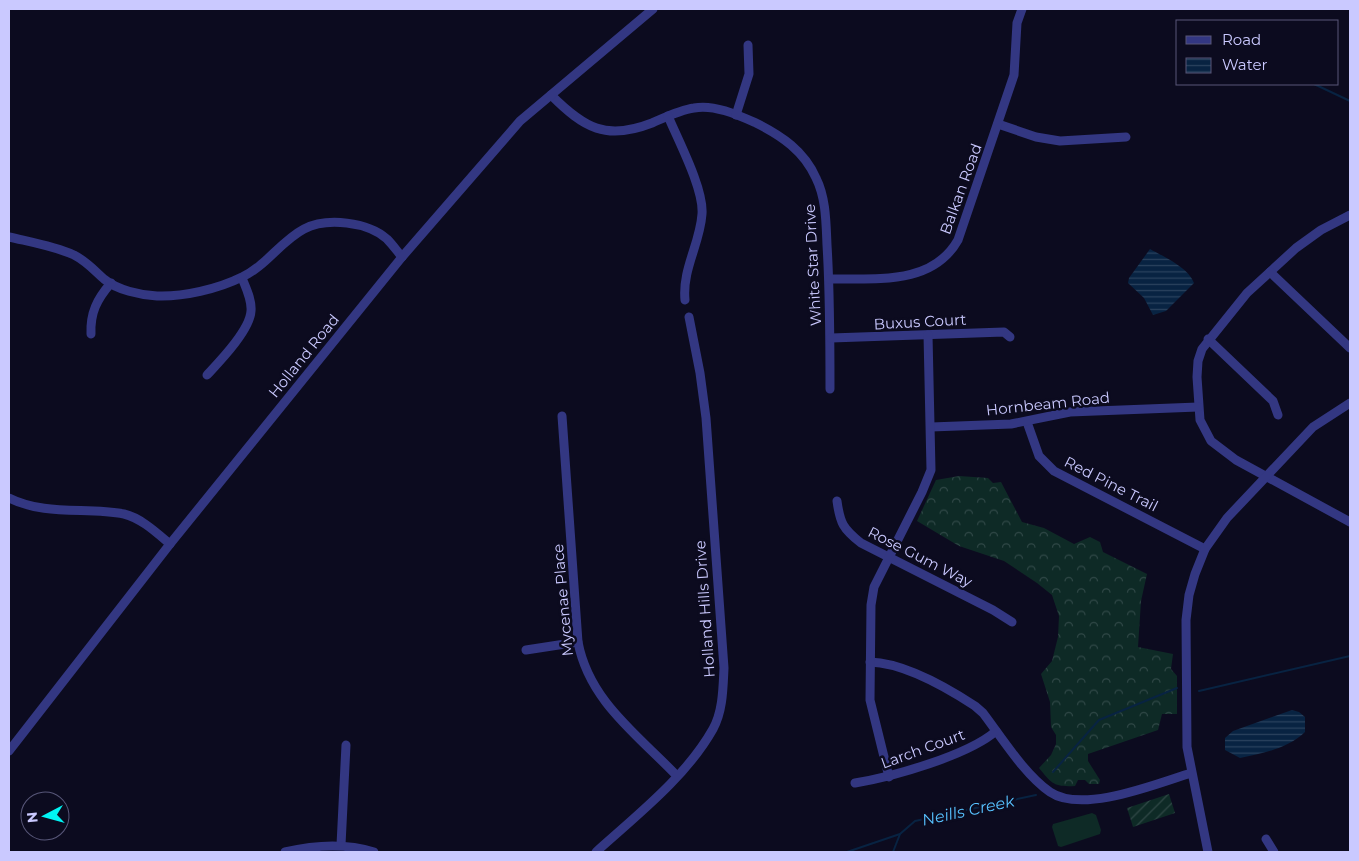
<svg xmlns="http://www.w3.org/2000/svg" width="1359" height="861" viewBox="0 0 1359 861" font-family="Montserrat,sans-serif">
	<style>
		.forest { fill: url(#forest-crowns) }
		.park { fill: #0e2a26 }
		.garden { fill: url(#garden-furrows) }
		.water { fill: url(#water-rules) }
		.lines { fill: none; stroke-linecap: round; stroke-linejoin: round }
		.stream { stroke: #082342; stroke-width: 2 }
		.minor { stroke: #333782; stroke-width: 9 }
		.labels { text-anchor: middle; stroke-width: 5; stroke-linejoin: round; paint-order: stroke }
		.street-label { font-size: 15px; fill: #cac9ff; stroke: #0c0b1f }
		.water-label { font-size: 16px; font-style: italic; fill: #57c2ff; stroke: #0c0b1f }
	</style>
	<defs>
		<pattern id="forest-crowns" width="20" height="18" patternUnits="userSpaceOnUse" patternTransform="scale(1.25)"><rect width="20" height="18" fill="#0e2a26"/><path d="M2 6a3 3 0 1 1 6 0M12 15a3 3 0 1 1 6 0" fill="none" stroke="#304847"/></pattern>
		<pattern id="garden-furrows" width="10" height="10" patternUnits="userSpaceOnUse" patternTransform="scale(1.25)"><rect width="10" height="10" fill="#0e2a26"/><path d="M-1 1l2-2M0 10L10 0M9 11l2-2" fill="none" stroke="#304847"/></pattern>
		<pattern id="water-rules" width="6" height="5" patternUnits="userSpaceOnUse" patternTransform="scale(1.25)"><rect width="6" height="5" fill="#082342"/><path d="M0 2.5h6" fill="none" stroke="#2b425e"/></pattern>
	</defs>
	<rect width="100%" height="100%" fill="#0c0b1f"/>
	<!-- forest -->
	<path class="forest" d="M959 476 988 478 993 483 1001 482 1022 522 1044 528 1074 544 1090 537 1100 542 1103 552 1147 574 1141 601 1138 647 1173 654 1171 669 1177 676V714H1162L1158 730 1088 754V761L1100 780 1099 784H1089L1085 780H1078L1075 786C1054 787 1052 784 1039 768L1051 755 1056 744V735L1051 727 1050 702 1041 674 1052 661 1058 637 1059 616 1052 595 1037 583 1004 561 959 546 917 521 936 480Z"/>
	<!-- park -->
	<path class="park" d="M1092 813 1096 815 1101 830 1100 834 1061 847 1058 846 1052 827 1053 824Z"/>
	<!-- garden -->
	<path class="garden" d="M1169 794 1175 813 1133 827 1127 808Z"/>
	<!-- water -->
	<g class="water">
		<path d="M1150 249C1164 257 1188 267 1194 283L1166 311 1153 315 1144 298 1128 283 1129 278Z"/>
		<path d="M1292 710 1299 712 1305 717V732C1287 749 1263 753 1240 758L1225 750V738L1233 731Z"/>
	</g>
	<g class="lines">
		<!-- stream -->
		<g class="stream">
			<path d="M1314 84 1350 101"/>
			<path d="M1199 691 1350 656"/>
			<path d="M1053 772 1099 720 1177 688"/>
			<path d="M847 852 900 834 915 821 1036 795"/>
			<path d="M893 852 900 834"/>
		</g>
		<!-- minor -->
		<g class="minor">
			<path d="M551 95C584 128 606 141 652 123 666 117 680 110 694 108 714 104 738 115 756 123 782 136 804 151 816 178 826 198 826 222 827 245 830 293 830 340 830 389"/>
			<path d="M736 115 749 74 748 45"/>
			<path d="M668 116C678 140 704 189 702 214 700 244 682 269 685 300"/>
			<path d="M998 124 1036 137 1060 141 1126 137"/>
			<path d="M1350 215 1321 230 1296 248 1247 293 1202 349 1198 361 1197 377 1200 420 1211 441 1236 460 1350 522"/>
			<path d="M9 237C30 242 54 246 74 255 86 261 94 270 104 279 117 290 140 295 157 296 183 297 218 289 242 277 266 266 281 241 304 229 327 217 368 222 387 239 392 244 397 251 402 257"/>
			<path d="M1270 272 1350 348"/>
			<path d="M829 279C875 278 932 286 958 240L1014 75 1017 23 1022 9"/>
			<path d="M91 334C90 313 97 299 111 283"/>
			<path d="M831 338 1004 332 1010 337"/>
			<path d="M1208 339 1273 401 1278 415"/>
			<path d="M207 375C220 361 250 330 251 311 252 300 246 288 242 278"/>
			<path d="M562 416 578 642C589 701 638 735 677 776"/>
			<path d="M1027 422 1039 456 1054 471 1205 549"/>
			<path d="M931 427 1011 424 1070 412 1198 407"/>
			<path d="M9 498C45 516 86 507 124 514 141 518 157 533 170 544"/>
			<path d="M837 501C840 523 843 529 861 543L993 610 1012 622"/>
			<path d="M526 650 578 642"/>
			<path d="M870 662C904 663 946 687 975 706L983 713C1002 738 1025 775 1050 792 1082 814 1156 784 1191 773"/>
			<path d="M9 751 170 544 402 257 520 121 653 9"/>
			<path d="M889 777 870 700 871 605 874 587 922 492 931 470 928 335"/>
			<path d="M855 783C892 777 969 755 996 731"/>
			<path d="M1266 839 1274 852"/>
			<path d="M341 845 346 745"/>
			<path d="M285 852C315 845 345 843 374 852"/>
			<path d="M596 852C637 815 686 777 713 729 723 711 723 688 724 668L706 418 700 373 689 317"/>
			<path d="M1208 852 1187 747 1186 620 1189 595 1195 574 1205 549 1227 518 1313 427 1350 403"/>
		</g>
	</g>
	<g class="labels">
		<!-- street labels -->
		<g class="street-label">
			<text transform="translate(961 189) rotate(-70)" y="5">Balkan Road</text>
			<text transform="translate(813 265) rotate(-93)" y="5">White Star Drive</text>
			<text transform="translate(920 322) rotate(-3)" y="5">Buxus Court</text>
			<text transform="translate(304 356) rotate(-51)" y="5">Holland Road</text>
			<text transform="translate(1048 404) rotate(-6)" y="5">Hornbeam Road</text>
			<text transform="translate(1111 484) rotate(27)" y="5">Red Pine Trail</text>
			<text transform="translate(920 557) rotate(27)" y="5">Rose Gum Way</text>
			<text transform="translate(563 600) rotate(-95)" y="5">Mycenae Place</text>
			<text transform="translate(705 609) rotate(-94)" y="5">Holland Hills Drive</text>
			<text transform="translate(923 749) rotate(-20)" y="5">Larch Court</text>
		</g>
		<!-- water labels -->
		<g class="water-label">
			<text transform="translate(968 810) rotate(-12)" y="6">Neills Creek</text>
		</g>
	</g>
	<!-- border -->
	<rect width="1359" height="861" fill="none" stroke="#cac9ff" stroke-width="20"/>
	<!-- legend -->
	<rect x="1176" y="20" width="162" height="65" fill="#0c0b1f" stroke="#585779"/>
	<rect x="1186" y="36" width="25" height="8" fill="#333782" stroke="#585779"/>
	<text x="1222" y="45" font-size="15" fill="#cac9ff">Road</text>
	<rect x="1186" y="58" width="25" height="15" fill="url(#water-rules)" stroke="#585779"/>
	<text x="1222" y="70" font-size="15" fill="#cac9ff">Water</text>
	<!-- north arrow -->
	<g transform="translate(45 816) rotate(264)"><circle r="24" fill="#0c0b1f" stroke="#585779"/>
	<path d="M0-4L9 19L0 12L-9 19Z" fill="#00f4f4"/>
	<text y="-8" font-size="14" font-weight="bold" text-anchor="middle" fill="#cac9ff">N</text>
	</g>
</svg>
